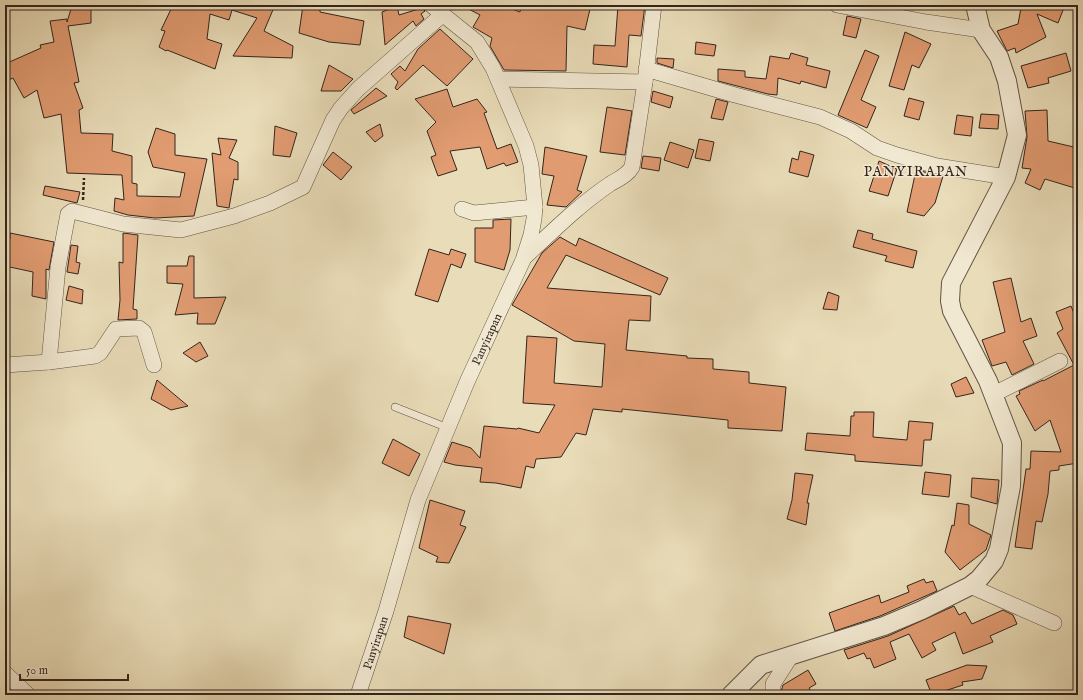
<svg xmlns="http://www.w3.org/2000/svg" width="1083" height="700" viewBox="0 0 1083 700" font-family="'IM FELL English',serif">
	<style>
		.building { fill: #e29c72; stroke: #33251e }
		.lines { fill: none; stroke-linecap: round; stroke-linejoin: round }
		.service-casing { stroke: #605344; stroke-width: 8 }
		.minor-casing { stroke: #605344; stroke-width: 16 }
		.tertiary-casing { stroke: #605344; stroke-width: 20 }
		.path { stroke: #33251e; stroke-width: 2.5; stroke-dasharray: 3 2; stroke-linecap: butt }
		.service { stroke: #f1e8d1; stroke-width: 7 }
		.minor { stroke: #f1e8d1; stroke-width: 15 }
		.tertiary { stroke: #f1e8d1; stroke-width: 18 }
		.labels { text-anchor: middle; stroke-width: 3; stroke-linejoin: round; paint-order: stroke }
		.street-label { font-size: 12px; fill: #33251e; stroke: #f1e8d1 }
		.quarter-label { font-size: 14px; letter-spacing: 1px; fill: #33251e; stroke: #f1e8d1 }
	</style>
	<rect width="100%" height="100%" fill="#e9dcb8"/>
	<filter id="stains"><feTurbulence type="fractalNoise" baseFrequency=".005" numOctaves="4"/><feColorMatrix values="0 0 0 0 .2 0 0 0 0 .09 0 0 0 0 .02 0 0 0 .5 -.17"/></filter>
	<radialGradient id="worn" r=".72"><stop offset=".6" stop-color="#630" stop-opacity="0"/><stop offset="1" stop-color="#630" stop-opacity=".3"/></radialGradient>
	<!-- building -->
	<g class="building">
		<path d="M173 5H275L264 31 293 46 292 58 233 56 257 18 232 10 229 20 210 14 207 39 222 44 215 69 167 50 166 51 159 47 165 31 161 30Z"/>
		<path d="M303 5H320V12L364 21 360 45 329 42 299 33Z"/>
		<path d="M461 5H502L520 12 521 5H591L585 30 567 26 566 71 504 70 490 46 492 38 473 27 480 15Z"/>
		<path d="M618 5H645L641 36 629 35 627 67 593 64 594 45 615 46Z"/>
		<path d="M1016 5H1065L1058 23 1037 14 1046 37 1016 53 1015 48 1007 51 997 31 1018 24 1021 8Z"/>
		<path d="M397 6 399 15 422 8 425 11 421 14 424 19 416 26 413 21 385 45 382 12Z"/>
		<path d="M71 9H91V23L68 26 79 82 74 83 83 108 79 110 81 133 113 134 112 151 132 156V183L137 184V196L180 197 185 173 153 167 148 152 156 128 175 134V155L207 159 194 216 155 218 128 215 114 211 115 198 124 200 122 175 67 173 61 114 44 118 37 90 24 98 13 78 5 82V64L41 48 40 45 54 42 50 21 67 19V22Z"/>
		<path d="M847 16 861 19 856 38 843 35Z"/>
		<path d="M440 29 473 59 447 86 423 65 397 90 395 88 398 82 391 74 400 66 405 71 418 49Z"/>
		<path d="M905 32 931 44 919 68 912 65 904 90 889 86Z"/>
		<path d="M696 42 716 45 714 56 695 54Z"/>
		<path d="M865 50 879 56 861 100 876 107 867 128 838 115Z"/>
		<path d="M791 53 808 58 806 65 830 71 826 88 801 81 800 84 778 78 777 95 768 94 718 81V69L745 71V77L766 79 770 56 789 59Z"/>
		<path d="M1066 53 1071 71 1048 78 1049 83 1028 88 1021 66Z"/>
		<path d="M657 58 674 59 673 68 657 63Z"/>
		<path d="M329 65 353 79 341 91H321Z"/>
		<path d="M376 88 387 96 354 114 351 110Z"/>
		<path d="M447 89 453 107 477 99 487 112 484 113 497 149 511 144 518 162 506 166 504 163 487 169 480 147 450 151 457 170 438 176 431 157 436 155 427 131 436 122 415 99Z"/>
		<path d="M653 91 673 97 670 108 651 102Z"/>
		<path d="M909 98 924 102 919 120 904 116Z"/>
		<path d="M716 99 728 102 723 120 711 118Z"/>
		<path d="M607 107 632 111 625 155 600 152Z"/>
		<path d="M1047 110 1048 141 1078 148V189L1045 179 1040 190 1025 183 1031 169 1022 168 1027 137 1025 111Z"/>
		<path d="M981 114 999 115 998 129 979 128Z"/>
		<path d="M957 115 973 117 971 136 954 134Z"/>
		<path d="M380 124 383 136 375 142 366 132Z"/>
		<path d="M275 126 297 133 290 157 273 155Z"/>
		<path d="M218 138 237 140 229 158 238 162V180L234 179 229 208 217 206 212 153 221 155Z"/>
		<path d="M699 139 714 142 710 161 695 158Z"/>
		<path d="M670 142 694 150 688 168 664 160Z"/>
		<path d="M545 147 587 156 577 190 582 192 566 207 547 205 554 176 542 174Z"/>
		<path d="M800 151 814 155 808 177 789 172 792 158 798 160Z"/>
		<path d="M333 152 352 167 341 180 323 165Z"/>
		<path d="M643 156 661 158 659 171 641 168Z"/>
		<path d="M879 161 897 169 888 196 869 191Z"/>
		<path d="M916 170 943 176 935 203 924 216 907 212Z"/>
		<path d="M45 186 80 192 77 203 43 195Z"/>
		<path d="M511 219 510 250 504 270 475 262V228H493V220Z"/>
		<path d="M858 230 873 234 872 239 917 251 913 268 885 261 887 256 853 247Z"/>
		<path d="M10 233 54 242 49 270 46 269V299L32 296 33 272 5 266V237L10 239Z"/>
		<path d="M123 233 138 235 133 309 137 310V319L118 320 120 300 119 262 123 263Z"/>
		<path d="M560 237 576 246 579 238 668 278 660 295 566 255 547 288 651 296 650 321 629 320 626 350 687 356V358L713 359V369L749 372V383L786 387 782 431 728 428V420L622 409V412L593 409 586 435 576 433 561 457 536 459 534 468 526 466 521 488 496 483 480 482 482 468 455 465 444 462 452 442 471 448 480 458 484 426 517 429 518 428 539 433 555 405 523 403 527 336 557 338 554 383 602 387 605 344 574 341 512 305 542 253Z"/>
		<path d="M71 245 78 246 76 262 80 263 78 274 67 272Z"/>
		<path d="M429 249 449 255 451 249 466 254 461 268 451 264 438 302 415 295Z"/>
		<path d="M189 256H194V298L226 297 215 324H197L198 313 175 315 183 284 167 283V266H187Z"/>
		<path d="M1011 278 1021 322 1031 318 1037 336 1023 341 1034 364 1012 375 1006 362 992 366 982 340 1005 332 993 282Z"/>
		<path d="M69 286 83 290 82 304 66 300Z"/>
		<path d="M828 292 839 296 837 310 823 309Z"/>
		<path d="M1071 306 1078 323V463L1059 466V470L1050 471 1048 494 1042 522 1036 521 1032 549 1015 547 1026 469H1030L1031 451 1061 452 1050 420 1035 431 1016 396 1020 394 1019 391 1043 380V381L1074 365 1057 333 1063 329 1056 312Z"/>
		<path d="M200 342 208 356 196 362 183 353Z"/>
		<path d="M966 377 974 393 956 397 951 384Z"/>
		<path d="M157 380 188 406 171 410 151 399Z"/>
		<path d="M854 412H874L873 437 907 440 909 421 933 423 931 440H924L922 466 855 461V455L805 450 807 433 850 436 851 416H854Z"/>
		<path d="M393 439 420 454 409 476 382 463Z"/>
		<path d="M925 472 951 475 949 497 922 494Z"/>
		<path d="M795 473 813 475 807 503H809L806 525 787 519 792 500Z"/>
		<path d="M972 478 999 480 997 504 971 497Z"/>
		<path d="M430 500 465 511 460 525 466 527 449 563 436 562 438 557 419 548Z"/>
		<path d="M957 503 969 505V524L991 535 986 550 960 570 945 552 952 525 954 526Z"/>
		<path d="M924 579 926 583 933 581 937 591 880 616 835 631 829 613 879 595 881 603 909 592 907 586Z"/>
		<path d="M954 606 959 615 965 612 972 624 1003 610 1013 615 1017 624 990 636 993 642 963 654 955 632 932 643 936 650 922 658 909 634 890 642 896 659 874 668 870 658 867 659 864 653 848 659 844 650 888 636Z"/>
		<path d="M408 616 451 624 444 654 404 637Z"/>
		<path d="M967 665 987 666 982 679 962 682 963 685 932 695 926 680Z"/>
		<path d="M808 670 816 684 809 688 814 695H780L783 685Z"/>
	</g>
	<g class="lines">
		<!-- service casing -->
		<g class="service-casing">
			<path id="service" d="M395 407 448 428"/>
		</g>
		<!-- minor casing -->
		<g class="minor-casing">
			<g id="minor">
				<path d="M837 5 926 22 981 30"/>
				<path d="M646 69 735 95 820 117 851 131 877 148 897 155 937 166 1006 177"/>
				<path d="M498 79 645 82 654 5"/>
				<path d="M462 209 474 213 535 207"/>
				<path d="M525 257C553 231 579 205 610 184 618 179 627 176 632 167L645 82"/>
				<path d="M49 362 95 356 100 353 116 329 139 328 144 332 154 365"/>
				<path d="M5 365 49 362 58 267 68 214 72 211 123 224 181 230 234 216 270 203 303 187 333 120 341 108 358 89 442 15"/>
				<path d="M994 394 1060 361"/>
				<path d="M970 586 1054 623"/>
				<path d="M5 673 28 695"/>
				<path d="M773 690V684L791 656"/>
				<path id="s1" d="M358 695 386 611 418 500 467 382 523 260 531 235 534 219 535 207 531 165 526 146 493 68 477 42 431 5"/>
			</g>
		</g>
		<!-- tertiary casing -->
		<g class="tertiary-casing">
			<path id="tertiary" d="M731 695 761 665 884 626 922 610 970 586 979 579 994 561 999 549 1011 486 1012 443 988 381 952 311 950 301 951 283 1006 177 1017 135 1007 81 999 57 981 30 975 5"/>
		</g>
		<!-- path -->
		<path class="path" d="M83 200 84 178"/>
		<!-- service -->
		<use href="#service" class="service"/>
		<!-- minor -->
		<use href="#minor" class="minor"/>
		<!-- tertiary -->
		<use href="#tertiary" class="tertiary"/>
	</g>
	<g class="labels">
		<!-- street labels -->
		<g class="street-label">
			<text dy="4" stroke="none"><textPath href="#s1" startOffset="379">Panyirapan</textPath></text>
			<text dy="4" stroke="none"><textPath href="#s1" startOffset="55">Panyirapan</textPath></text>
		</g>
		<!-- quarter labels -->
		<g class="quarter-label">
			<text x="916" y="176">PANYIRAPAN</text>
		</g>
	</g>
	<!-- margin -->
	<rect width="1083" height="700" fill="none" stroke="#e9dcb8" stroke-width="20"/>
	<rect x="6" y="6" width="1071" height="688" fill="none" stroke="#33251e" stroke-width="2"/>
	<rect x="10" y="10" width="1063" height="680" fill="none" stroke="#33251e"/>
	<!-- scale -->
	<path d="M20 674v6h108v-6" fill="none" stroke="#33251e" stroke-width="2"/>
	<text x="26" y="674" font-size="12" fill="#33251e" stroke="#f1e8d1" stroke-width="3" paint-order="stroke">50 m</text>
	<rect width="100%" height="100%" filter="url(#stains)"/>
	<rect width="100%" height="100%" fill="url(#worn)"/>
</svg>
